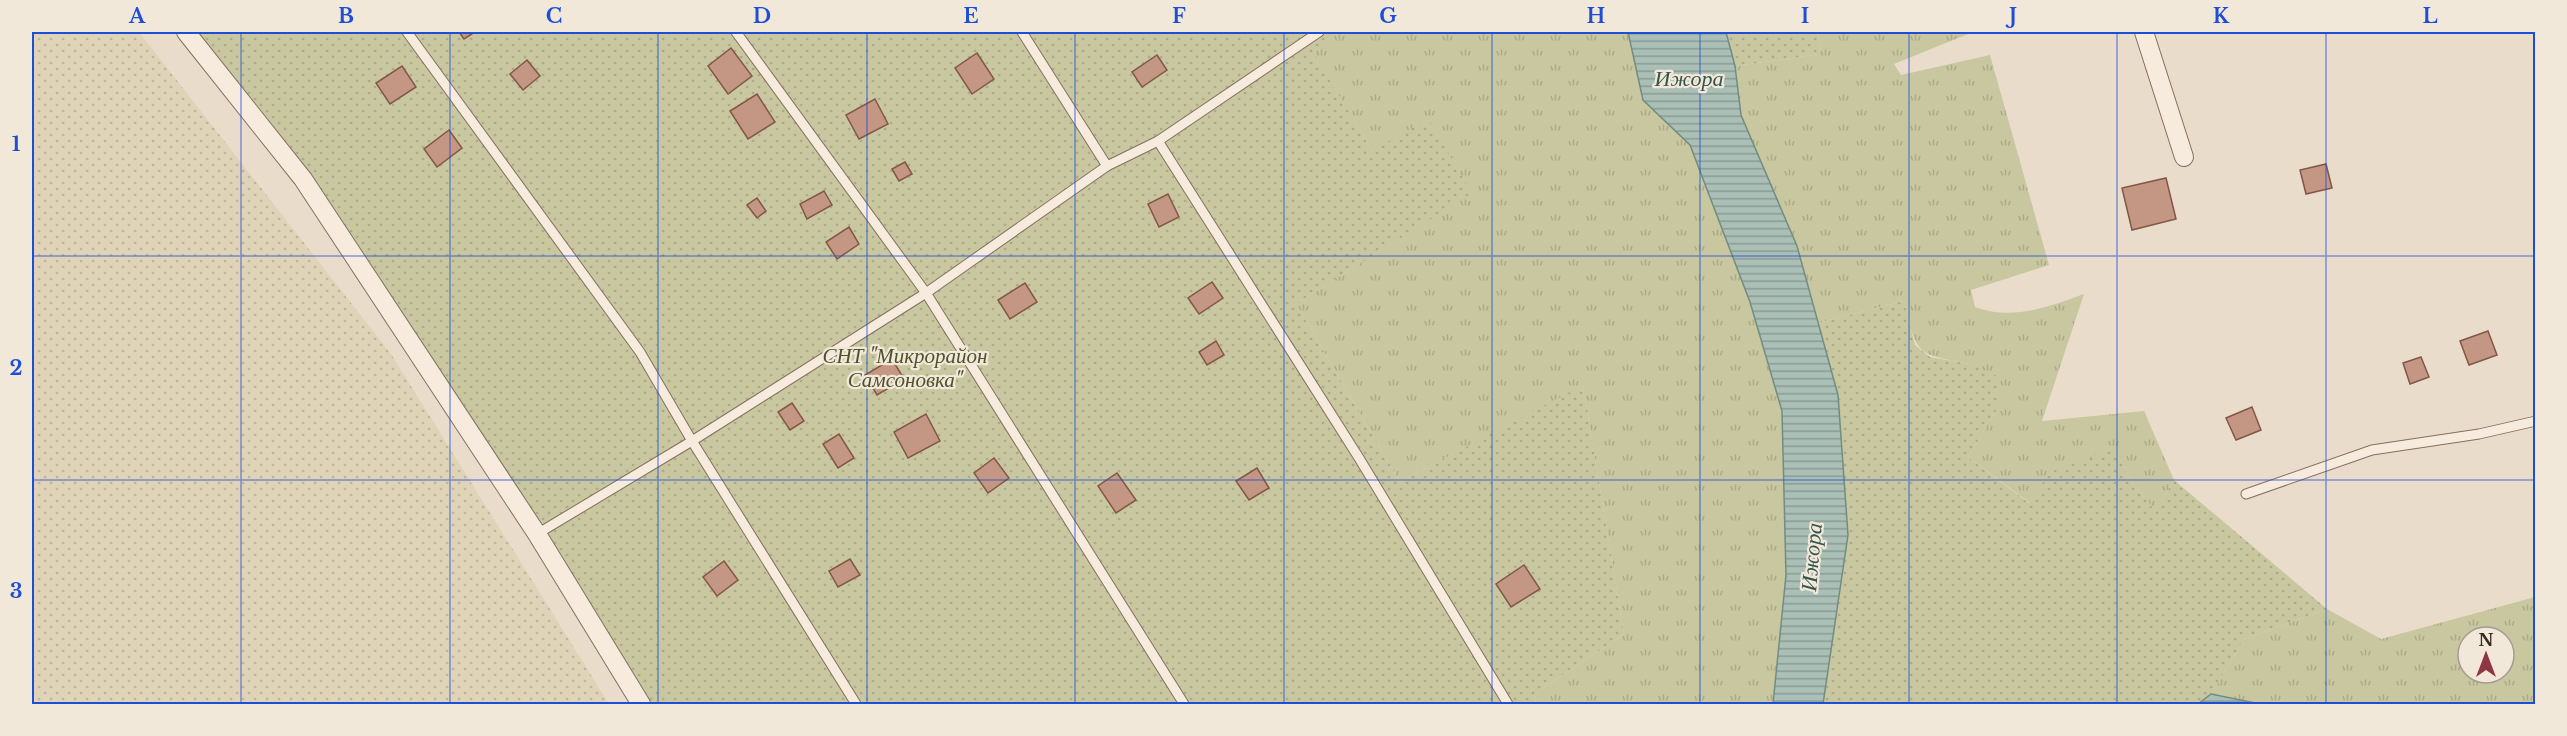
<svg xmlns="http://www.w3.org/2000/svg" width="2567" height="736" viewBox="0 0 2567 736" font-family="'Libre Baskerville',serif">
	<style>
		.farmland { fill: url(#farmland-dots) }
		.grass { fill: url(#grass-tufts); fill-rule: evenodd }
		.garden { fill: url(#garden-dots) }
		.water { fill: url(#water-rules); stroke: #718d82; stroke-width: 1.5 }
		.building { fill: #c49684; stroke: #825748; stroke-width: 1.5 }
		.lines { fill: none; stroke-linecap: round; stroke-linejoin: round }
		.lane-casing { stroke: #856f60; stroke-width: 11 }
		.street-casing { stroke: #856f60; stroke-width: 20 }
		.lane { stroke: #f6ebdd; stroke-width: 9 }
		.street { stroke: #f6ebdd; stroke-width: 18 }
		.grid { fill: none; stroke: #1d4ed8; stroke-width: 1.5; stroke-opacity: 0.55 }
		.labels { text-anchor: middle; stroke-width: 4.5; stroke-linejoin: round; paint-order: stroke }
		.park-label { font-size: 21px; font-style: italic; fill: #4d522b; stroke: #f2e8d9 }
		.water-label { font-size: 22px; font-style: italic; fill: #33554f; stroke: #f2e8d9 }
		.neatline { fill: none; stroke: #1d4ed8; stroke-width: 2 }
		.grid-label { font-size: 20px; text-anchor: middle; font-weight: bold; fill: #1d4ed8 }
	</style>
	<defs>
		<pattern id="farmland-dots" width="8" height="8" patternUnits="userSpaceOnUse" patternTransform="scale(1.5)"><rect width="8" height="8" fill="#dfd4b8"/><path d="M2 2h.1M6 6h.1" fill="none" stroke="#c0b69e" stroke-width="1.8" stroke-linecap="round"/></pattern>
		<pattern id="grass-tufts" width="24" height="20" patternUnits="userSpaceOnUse" patternTransform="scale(1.5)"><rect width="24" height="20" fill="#c8c79f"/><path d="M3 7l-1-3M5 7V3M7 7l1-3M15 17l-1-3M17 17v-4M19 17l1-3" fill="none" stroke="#acab89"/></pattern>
		<pattern id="garden-dots" width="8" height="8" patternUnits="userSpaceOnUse" patternTransform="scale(1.5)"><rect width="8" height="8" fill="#c8c79f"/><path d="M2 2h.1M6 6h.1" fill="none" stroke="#acab89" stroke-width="1.8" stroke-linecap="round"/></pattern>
		<pattern id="water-rules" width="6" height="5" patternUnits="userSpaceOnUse" patternTransform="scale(1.5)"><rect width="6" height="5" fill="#aabfb6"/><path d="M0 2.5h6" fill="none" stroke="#8b9b94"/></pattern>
	</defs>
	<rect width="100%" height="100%" fill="#eadcca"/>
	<!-- farmland -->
	<path class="farmland" d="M32 32H139L391 354 609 704H32Z"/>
	<!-- grass -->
	<g class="grass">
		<path d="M1340 32H1628L1643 100 1690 145 1750 302 1782 411 1786 575 1773 704H1536L1534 694 1624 634 1583 386 1400 482 1296 304 1471 193 1372 151 1311 50Z"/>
		<path d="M1818 32H1973L1894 64 1901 75 1990 55 2049 265 1971 290 1975 307C2012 321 2048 307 2084 294L2042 421 2144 411 2174 480 2155 511 2130 479 2114 449 2030 503 1968 457 1997 409 1970 364C1915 354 1917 355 1904 301L1818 323 1797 246 1741 115 1735 66 1820 54Z"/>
		<path d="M2535 597V703L2260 704 2211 694 2244 639 2327 609 2381 639ZM2468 637H2504V673H2468Z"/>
	</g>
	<!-- garden -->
	<g class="garden">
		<path d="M186 32H1340L1312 50 1372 151 1428 119 1472 193 1296 304 1400 482 1583 385 1624 634 1534 694 1536 704H641L303 179Z"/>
		<path d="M1726 32H1818L1820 54 1735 66Z"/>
		<path d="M1904 301 1915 345 1930 357 1970 364 1999 377 1997 409 1968 457 2029 503 2050 472 2114 448 2130 479 2155 511 2174 480 2327 609 2244 639 2211 694 2198 704H1823L1848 535 1838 395 1818 323Z"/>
	</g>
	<!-- water -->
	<g class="water">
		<path d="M1628 32H1726L1735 66 1741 115 1797 246 1838 395 1848 535 1823 704H1773L1786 575 1782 411 1750 302 1690 145 1643 100Z"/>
		<path d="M2211 694 2260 704H2198Z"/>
	</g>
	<!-- building -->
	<g class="building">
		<path d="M459 32H475L464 39Z"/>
		<path d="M731 48 752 76 728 94 708 66Z"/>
		<path d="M977 53 994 79 972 94 955 68Z"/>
		<path d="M1157 55 1167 70 1142 87 1132 72Z"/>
		<path d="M527 60 540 76 523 90 510 74Z"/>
		<path d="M402 66 416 87 390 104 376 83Z"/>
		<path d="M757 94 775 122 748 139 730 111Z"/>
		<path d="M875 99 888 124 859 139 846 115Z"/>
		<path d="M449 130 462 148 437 167 424 149Z"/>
		<path d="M905 162 912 174 899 181 892 169Z"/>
		<path d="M2326 164 2332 188 2306 194 2300 170Z"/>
		<path d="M2166 178 2176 219 2132 230 2122 188Z"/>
		<path d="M824 191 832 205 807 219 800 204Z"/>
		<path d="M1168 194 1179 217 1159 227 1148 204Z"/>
		<path d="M757 198 766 211 757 218 747 205Z"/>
		<path d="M849 227 859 244 837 259 826 242Z"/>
		<path d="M1212 282 1223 298 1199 314 1188 298Z"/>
		<path d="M1025 283 1037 302 1010 319 998 300Z"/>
		<path d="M2488 331 2497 355 2469 365 2460 341Z"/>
		<path d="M1216 341 1224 355 1207 365 1199 352Z"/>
		<path d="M2421 357 2429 377 2410 384 2403 363Z"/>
		<path d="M892 359 904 379 877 395 865 375Z"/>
		<path d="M792 403 804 421 790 430 778 412Z"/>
		<path d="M2252 407 2261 430 2236 440 2226 418Z"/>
		<path d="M926 414 940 441 908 458 894 432Z"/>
		<path d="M839 434 854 458 838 468 823 444Z"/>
		<path d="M994 458 1009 478 988 493 974 473Z"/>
		<path d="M1257 468 1269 488 1249 500 1236 481Z"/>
		<path d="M1117 473 1136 500 1116 513 1098 486Z"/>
		<path d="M850 559 860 575 838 587 829 571Z"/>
		<path d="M724 561 738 580 717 596 703 577Z"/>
		<path d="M1524 565 1540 589 1511 607 1496 584Z"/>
	</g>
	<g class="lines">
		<!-- lane casing -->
		<g class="lane-casing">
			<g id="lane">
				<path d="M407 32 640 352 692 441 856 704"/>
				<path d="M736 32 926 293 1184 704"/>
				<path d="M1022 32 1107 166"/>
				<path d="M1158 141 1359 458 1508 704"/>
				<path d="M2246 494 2372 450 2479 434 2536 421"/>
				<path d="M537 534 692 441 926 293 1107 166 1158 141 1319 32"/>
			</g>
		</g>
		<!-- street casing -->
		<g class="street-casing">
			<g id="street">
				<path d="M186 32 303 179 537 534 641 704"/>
				<path d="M2144 32 2184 157"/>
			</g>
		</g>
		<!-- lane -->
		<use href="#lane" class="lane"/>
		<!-- street -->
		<use href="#street" class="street"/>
	</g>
	<!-- grid -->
	<path class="grid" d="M241 32V704M450 32V704M658 32V704M867 32V704M1075 32V704M1284 32V704M1492 32V704M1700 32V704M1909 32V704M2117 32V704M2326 32V704M32 256H2536M32 480H2536"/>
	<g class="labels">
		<!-- park labels -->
		<g class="park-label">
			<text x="905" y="363">СНТ "Микрорайон<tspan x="905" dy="24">Самсоновка"</tspan></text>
		</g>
		<!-- water labels -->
		<g class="water-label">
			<text x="1689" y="86">Ижора</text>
			<text transform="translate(1811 557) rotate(-85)" y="8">Ижора</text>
		</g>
	</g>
	<!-- border -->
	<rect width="2567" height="736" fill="none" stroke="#f2e8d9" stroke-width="66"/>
	<!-- north arrow -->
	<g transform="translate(2486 655)"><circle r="28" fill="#f2e8d9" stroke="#a79c90" stroke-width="1.5"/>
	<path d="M0-4.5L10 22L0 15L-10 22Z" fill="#8e3643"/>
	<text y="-9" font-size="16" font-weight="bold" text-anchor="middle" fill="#372922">N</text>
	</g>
	<rect x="33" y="33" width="2501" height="670" class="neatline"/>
	<g class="grid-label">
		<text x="137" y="23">A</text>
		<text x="346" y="23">B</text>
		<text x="554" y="23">C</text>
		<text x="762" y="23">D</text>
		<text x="971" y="23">E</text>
		<text x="1179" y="23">F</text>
		<text x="1388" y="23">G</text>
		<text x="1596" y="23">H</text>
		<text x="1805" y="23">I</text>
		<text x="2013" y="23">J</text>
		<text x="2221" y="23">K</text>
		<text x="2430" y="23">L</text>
		<text x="16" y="151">1</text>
		<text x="16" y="375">2</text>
		<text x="16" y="598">3</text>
	</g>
</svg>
